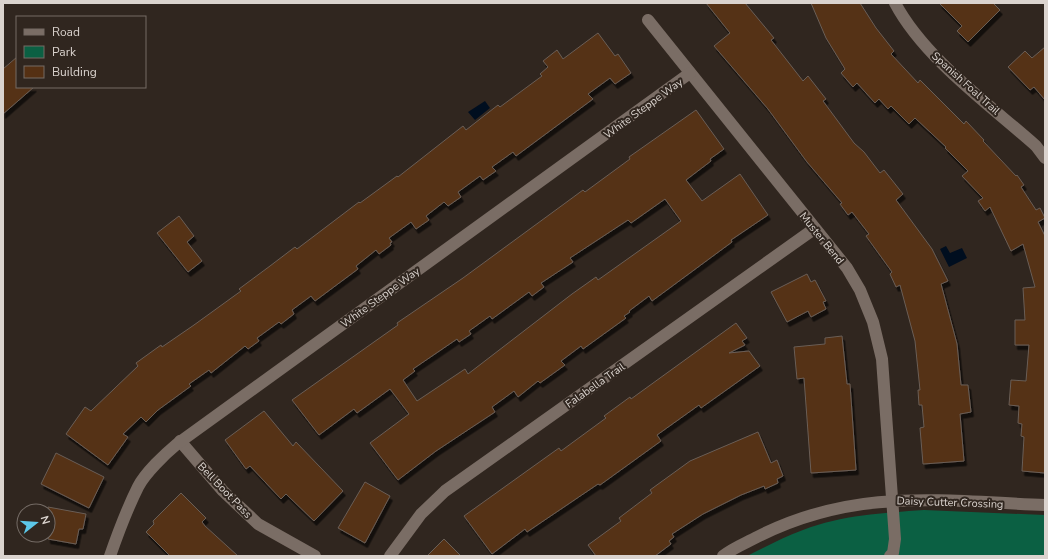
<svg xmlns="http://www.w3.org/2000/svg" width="1048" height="559" viewBox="0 0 1048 559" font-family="'Nunito Sans',sans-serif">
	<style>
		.green { fill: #0b6043 }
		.water { fill: #000e1f }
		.building { fill: #553013; stroke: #6a5e56; fill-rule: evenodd; filter: url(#shadow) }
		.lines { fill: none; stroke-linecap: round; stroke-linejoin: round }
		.minor { stroke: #7a6d65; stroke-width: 12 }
		.labels { text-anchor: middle; stroke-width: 4; stroke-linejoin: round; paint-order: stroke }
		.street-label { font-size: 11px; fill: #dad3ce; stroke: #30261f }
	</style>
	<defs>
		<filter id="shadow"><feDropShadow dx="2.5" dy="4.5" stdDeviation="0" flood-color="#0009"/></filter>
	</defs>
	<rect width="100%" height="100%" fill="#30261f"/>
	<!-- green -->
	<path class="green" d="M924 510 1045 515V556H747C765 547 784 537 803 530 842 515 883 513 924 510Z"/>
	<!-- water -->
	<g class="water">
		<path d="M485 101 490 108 475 120 468 112Z"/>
		<path d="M946 246 950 253 962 248 967 258 949 267 940 249Z"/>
	</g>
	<!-- building -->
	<g class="building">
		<path d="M706 3H745L774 38 771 40 803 81 808 76 826 99 823 101 854 143 864 152 880 173 884 170 903 194 896 200 932 249 948 281 941 284 957 344 961 385H968L971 412 960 414 964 461 923 464 920 428 924 427 922 405H919L918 390H920L915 341 900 285 896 287 890 274 892 272 866 236 869 234 852 212 848 215 840 204 842 203 807 162 768 109 714 46 730 33Z"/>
		<path d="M811 3H860L876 28 894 51 891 54 918 83 920 80 964 124 966 121 984 140 983 141 1016 176 1017 175 1024 185 1021 187 1036 210 1040 208 1045 218 1038 222 1045 236V473L1022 471 1024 437 1021 436 1022 424 1018 423 1019 406 1009 405 1011 380 1026 381 1029 345H1015V320H1025L1023 288 1035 287 1023 244 1011 251 990 207 985 211 978 201 983 198 962 176 968 171 945 148 946 147 915 118 909 124 891 106 888 109 879 99 875 103 857 83 853 87 841 73 845 69 826 38Z"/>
		<path d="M939 3H993L1000 10 968 42 957 31 962 26Z"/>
		<path d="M598 33 615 56 618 54 631 73 615 84 610 78 588 94 593 99 516 156 513 152 492 167 496 171 483 180 480 176 458 192 461 197 448 206 444 202 426 216 429 220 416 229 411 222 389 238 392 242 390 243 391 245 379 254 376 250 356 266 358 269 315 301 311 296 292 310 294 314 281 324 279 322 257 338 259 341 248 349 245 346 211 373 209 370 189 384 191 386 158 410 146 422 141 417 123 434 128 437 108 465 66 434 85 407 91 411 138 366 136 363 161 345 162 347 194 325 241 291 239 289 270 266 295 247 297 249 359 202 360 203 397 176 398 177 463 126 466 130 498 105 500 107 542 76 540 74 548 67 543 61 557 50 563 59Z"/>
		<path d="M1045 47V100L1034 87 1030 90 1008 67 1025 51 1032 58Z"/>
		<path d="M17 57V87H34L3 114V69Z"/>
		<path d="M696 110 724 149 710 159 711 161 686 180 702 201 740 174 768 215 731 240 732 242 652 301 649 296 629 311 630 312 624 316 626 318 583 349 581 346 561 361 565 365 540 383 538 381 518 397 514 391 492 407 495 412 436 451 398 480 370 443 409 414 390 389 357 413 354 409 319 435 292 400 398 325 397 323 463 278 564 204 583 190 585 192 630 159 629 157ZM665 199 681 221 598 280 596 277 572 294 468 374 465 369 417 401 403 380 415 371 413 369 457 339 459 342 471 334 469 331 490 316 492 319 529 292 532 296 544 287 541 283 573 262 570 258 628 220 631 223Z"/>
		<path d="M179 216 194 236 187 242 202 261 188 272 157 233Z"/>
		<path d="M807 274 811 282 815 280 826 301 823 302 826 309 811 317 808 311 787 322 771 292Z"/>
		<path d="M736 323 747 338 742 341 745 345 729 353 749 351 760 366 701 408 699 405 657 435 661 441 600 485 598 484 527 532 525 529 492 554 464 516 559 448 561 451 606 418 604 416 630 397 631 399Z"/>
		<path d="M842 336 847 384H850L856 470 811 473 804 378 797 379 794 347 825 344V338Z"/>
		<path d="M264 411 293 446 296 442 343 491 314 521 286 494 281 499 250 466 246 469 225 440Z"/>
		<path d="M758 432 771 463 777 460 783 476 777 479 778 483 765 489 764 486 741 495 703 514 672 534 674 537 669 541 671 544 655 556H596L588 545 621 521 619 518 652 493 650 490 690 461Z"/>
		<path d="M56 453 104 477 89 508 41 484Z"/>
		<path d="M365 482 390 496 365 543 338 528Z"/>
		<path d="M181 493 206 518 202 522 205 526 238 556H170L146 532 154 524 153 521Z"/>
		<path d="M48 507 86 514 83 529H79L76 544 48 539Z"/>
		<path d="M444 539 461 556H427Z"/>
	</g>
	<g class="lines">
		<!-- minor -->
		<g class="minor">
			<path d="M895 3C924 58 990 105 1036 146L1045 158"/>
			<path d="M648 20 847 268 860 290 873 322 882 359 895 539 893 553 890 556"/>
			<path d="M180 441 223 491 258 524 315 556"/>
			<path d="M110 556C118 533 127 509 138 487 145 473 165 454 177 444L690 73"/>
			<path d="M390 556 421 514 445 491 814 229"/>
			<path d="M723 556C733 548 746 543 757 537 855 487 941 501 1045 505"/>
		</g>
	</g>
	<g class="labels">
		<!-- street labels -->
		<g class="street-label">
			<text transform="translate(966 83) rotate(42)" y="4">Spanish Foal Trail</text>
			<text transform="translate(643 108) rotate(-36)" y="4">White Steppe Way</text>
			<text transform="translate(822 238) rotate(51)" y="4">Muster Bend</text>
			<text transform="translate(380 297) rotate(-36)" y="4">White Steppe Way</text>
			<text transform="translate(595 385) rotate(-35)" y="4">Falabella Trail</text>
			<text transform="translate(225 490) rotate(46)" y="4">Bell Boot Pass</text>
			<text transform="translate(950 502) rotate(2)" y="4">Daisy Cutter Crossing</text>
		</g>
	</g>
	<!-- border -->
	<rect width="1048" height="559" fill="none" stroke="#dad3ce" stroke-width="8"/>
	<!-- legend -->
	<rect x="16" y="16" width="130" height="72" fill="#30261f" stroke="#746b65"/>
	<rect x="24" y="29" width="20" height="6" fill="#7a6d65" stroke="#746b65"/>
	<text x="52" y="36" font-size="12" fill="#dad3ce">Road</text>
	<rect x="24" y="46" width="20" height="12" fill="#0b6043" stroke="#746b65"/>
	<text x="52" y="56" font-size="12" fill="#dad3ce">Park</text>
	<rect x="24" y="66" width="20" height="12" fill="#553013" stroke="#746b65"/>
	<text x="52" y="76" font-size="12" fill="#dad3ce">Building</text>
	<!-- north arrow -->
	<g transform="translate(36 523) rotate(73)"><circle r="19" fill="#30261f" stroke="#746b65"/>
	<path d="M0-3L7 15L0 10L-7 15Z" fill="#5cc7e8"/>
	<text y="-6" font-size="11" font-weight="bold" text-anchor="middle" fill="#dad3ce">N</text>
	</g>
</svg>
